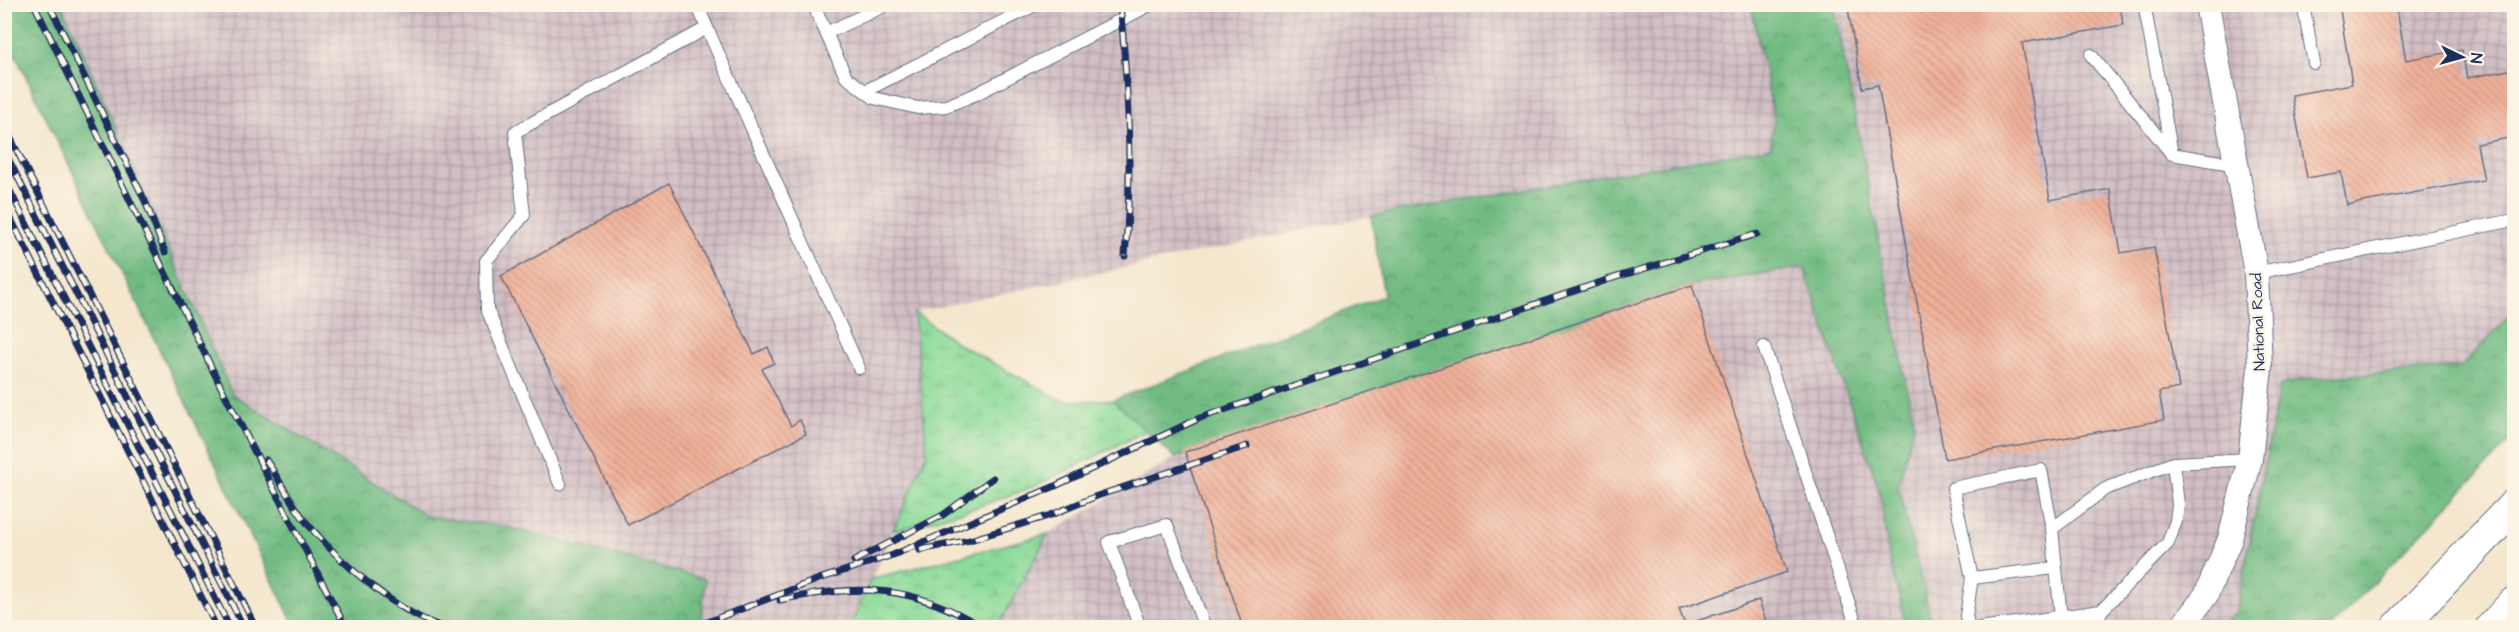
<svg xmlns="http://www.w3.org/2000/svg" width="2519" height="632" viewBox="0 0 2519 632" font-family="'Architects Daughter',sans-serif">
	<style>
		.industrial { fill: url(#industrial-grid) }
		.forest { fill: url(#forest-crowns); stroke: #467570; stroke-width: 1.5 }
		.wetland { fill: url(#wetland-marsh); stroke: #54857c; stroke-width: 1.5 }
		.building { fill: url(#building-back-hatch) }
		.lines { fill: none; stroke-linecap: round; stroke-linejoin: round }
		.lane-casing { stroke: #676f85; stroke-width: 14 }
		.street-casing { stroke: #676f85; stroke-width: 26 }
		.highway-casing { stroke: #676f85; stroke-width: 35 }
		.lane { stroke: #fff; stroke-width: 12 }
		.street { stroke: #fff; stroke-width: 24 }
		.highway { stroke: #fff; stroke-width: 33 }
		.rail-casing { stroke: #1b2f5e; stroke-width: 7 }
		.rail { stroke: #fcf5e5; stroke-width: 4.5; stroke-dasharray: 14; stroke-linecap: butt }
		.labels { text-anchor: middle; stroke-width: 5; stroke-linejoin: round; paint-order: stroke }
		.street-label { font-size: 16px; fill: #1b2f5e; stroke: #fcf5e5 }
	</style>
	<defs>
		<pattern id="industrial-grid" width="8" height="8" patternUnits="userSpaceOnUse" patternTransform="scale(1.5)"><rect width="8" height="8" fill="#d2bec5"/><path d="M0 4h8M4 0v8" fill="none" stroke="#aa9ba3"/></pattern>
		<pattern id="forest-crowns" width="20" height="18" patternUnits="userSpaceOnUse" patternTransform="scale(1.5)"><rect width="20" height="18" fill="#71bb82"/><path d="M2 6a3 3 0 1 1 6 0M12 15a3 3 0 1 1 6 0" fill="none" stroke="#5c986e"/></pattern>
		<pattern id="wetland-marsh" width="20" height="14" patternUnits="userSpaceOnUse" patternTransform="scale(1.5)"><rect width="20" height="14" fill="#8cdb9a"/><path d="M1 5h8M5 5V1M11 12h8M15 12V8" fill="none" stroke="#78bc87"/></pattern>
		<pattern id="building-back-hatch" width="6" height="6" patternUnits="userSpaceOnUse" patternTransform="scale(1.5)"><rect width="6" height="6" fill="#f1b199"/><path d="M-1 5l2 2M0 0l6 6M5-1l2 2" fill="none" stroke="#c29080"/></pattern>
	</defs>
	<rect width="100%" height="100%" fill="#fcf5e5"/>
	<filter id="ink" filterUnits="userSpaceOnUse"><feTurbulence type="fractalNoise" baseFrequency=".0167" numOctaves="2"/><feDisplacementMap in="SourceGraphic" scale="12" xChannelSelector="R" yChannelSelector="G"/><feConvolveMatrix kernelMatrix="1 2 1 2 8 2 1 2 1" color-interpolation-filters="sRGB"/></filter>
	<filter id="wash" filterUnits="userSpaceOnUse"><feTurbulence type="fractalNoise" baseFrequency=".008" numOctaves="4" result="noise"/><feDisplacementMap in="SourceGraphic" scale="24" xChannelSelector="R" yChannelSelector="G"/><feGaussianBlur stdDeviation="1.35" result="paint"/><feColorMatrix in="noise" values="0 0 0 0 0 0 0 0 0 0 0 0 0 0 0 0 0 1.4 0 .05"/><feComposite in="paint" operator="in"/></filter>
	<g filter="url(#wash)">
		<rect width="100%" height="100%" fill="#f4e7cd"/>
		<!-- industrial -->
		<g class="industrial">
			<path d="M62 5H1751L1774 118 1772 147 1371 216 914 312 927 454 850 627H701L705 579 506 527 427 516 232 394Z"/>
			<path d="M1834 5H2514V311L2461 367 2304 379 2236 612 2222 627H1933L1898 485 1914 425Z"/>
			<path d="M1804 267 1880 493 1889 558 1907 627 998 628 1048 534 1175 458 1692 285Z"/>
		</g>
		<!-- forest -->
		<g class="forest">
			<path d="M5 4 62 5 232 394 427 516 506 527 705 579 701 627H295L5 34Z"/>
			<path d="M1751 5H1834L1914 425 1898 486 1933 627H1907L1889 558 1880 493 1804 267 1692 285 1175 458 1113 400 1384 296 1371 216 1771 147 1774 118Z"/>
			<path d="M2514 311V437L2331 627H2222L2236 612 2280 385 2304 379 2461 367Z"/>
		</g>
		<!-- wetland -->
		<g class="wetland">
			<path d="M914 312 960 345 1063 401 1113 400 1146 431 1036 486 974 508 893 531 927 454Z"/>
			<path d="M1048 534 998 627H850L871 579Z"/>
		</g>
		<g id="blocks">
			<!-- building -->
			<g class="building">
				<path d="M1847 4H2120L2123 25 2022 43 2050 200 2110 189 2121 253 2154 247 2179 388 2159 392 2164 420 1945 459 1878 85 1862 88Z"/>
				<path d="M2339 4H2396L2406 60 2462 50 2467 78 2514 69V137L2477 144 2484 180 2347 205 2341 172 2307 178 2292 95 2352 84Z"/>
				<path d="M669 183 754 354 768 347 774 363 762 369 791 426 800 420 806 434 628 525 501 276Z"/>
				<path d="M1692 285 1787 572 1679 609 1685 625 1759 600 1768 628H1243L1185 452Z"/>
			</g>
		</g>
	</g>
	<g filter="url(#ink)">
		<use href="#blocks" fill-opacity="0" stroke="#676f85" stroke-width="1.5"/>
		<g class="lines">
			<!-- lane casing -->
			<g class="lane-casing">
				<g id="lane">
					<path d="M813 4 846 77 874 98 918 108 946 106 974 95 1152 4"/>
					<path d="M2144 4 2172 154 2238 165"/>
					<path d="M2303 4 2314 63"/>
					<path d="M707 28 859 368"/>
					<path d="M826 33 888 4"/>
					<path d="M2091 55 2171 153"/>
					<path d="M865 91 1037 4"/>
					<path d="M2256 273 2514 220"/>
					<path d="M1764 347 1857 628"/>
					<path d="M560 484 487 309 486 261 524 215 515 132 707 28 697 4"/>
					<path d="M2052 529 2061 617"/>
					<path d="M1972 578 2055 568"/>
					<path d="M1140 628 1109 542 1167 525 1205 628"/>
					<path d="M1969 628 1966 616 1972 578 1953 488 2041 470 2052 529 2105 489 2173 463 2250 459"/>
					<path d="M1980 628 2101 611"/>
					<path d="M2096 628 2101 611 2168 543 2176 521 2178 504 2173 463"/>
				</g>
			</g>
			<!-- street casing -->
			<g class="street-casing">
				<path id="street" d="M2181 628 2206 595 2230 539 2250 459 2260 368 2256 273 2207 4"/>
			</g>
			<!-- highway casing -->
			<g class="highway-casing">
				<g id="highway">
					<path d="M2398 628 2514 506"/>
					<path d="M2492 628 2514 604"/>
				</g>
			</g>
			<!-- lane -->
			<use href="#lane" class="lane"/>
			<!-- street -->
			<use href="#street" class="street"/>
			<!-- highway -->
			<use href="#highway" class="highway"/>
			<!-- rail casing -->
			<g class="rail-casing">
				<g id="rail">
					<path d="M34 4 220 385 346 628"/>
					<path d="M49 4 145 201 165 252"/>
					<path d="M1120 4C1128 88 1133 173 1125 256"/>
					<path d="M4 125 256 628"/>
					<path d="M4 150 244 628"/>
					<path d="M4 179 230 628"/>
					<path d="M4 205 217 628"/>
					<path d="M266 460C281 482 294 509 312 529 343 565 400 615 446 628"/>
					<path d="M920 550 970 540 1051 515 1097 496 1247 446"/>
					<path d="M854 561 943 515 993 478"/>
					<path d="M780 600C860 584 912 584 984 628"/>
					<path d="M692 628 819 579 893 555 1053 487 1200 418 1607 280 1757 234"/>
					<path d="M814 628 869 625 894 628"/>
				</g>
			</g>
			<!-- rail -->
			<use href="#rail" class="rail"/>
		</g>
	</g>
	<g class="labels">
		<!-- street labels -->
		<g class="street-label">
			<text transform="translate(2257 322) rotate(-92)" y="6">National Road</text>
		</g>
	</g>
	<!-- margin -->
	<rect width="2519" height="632" fill="none" stroke="#fcf5e5" stroke-width="24"/>
	<!-- north arrow -->
	<g transform="translate(2462 57) rotate(95)" stroke="#fcf5e5" stroke-width="4.5" paint-order="stroke">
	<path d="M0-4.5L10 22L0 15L-10 22Z" fill="#1b2f5e"/>
	<text y="-9" font-size="16" font-weight="bold" text-anchor="middle" fill="#1b2f5e">N</text>
	</g>
</svg>
